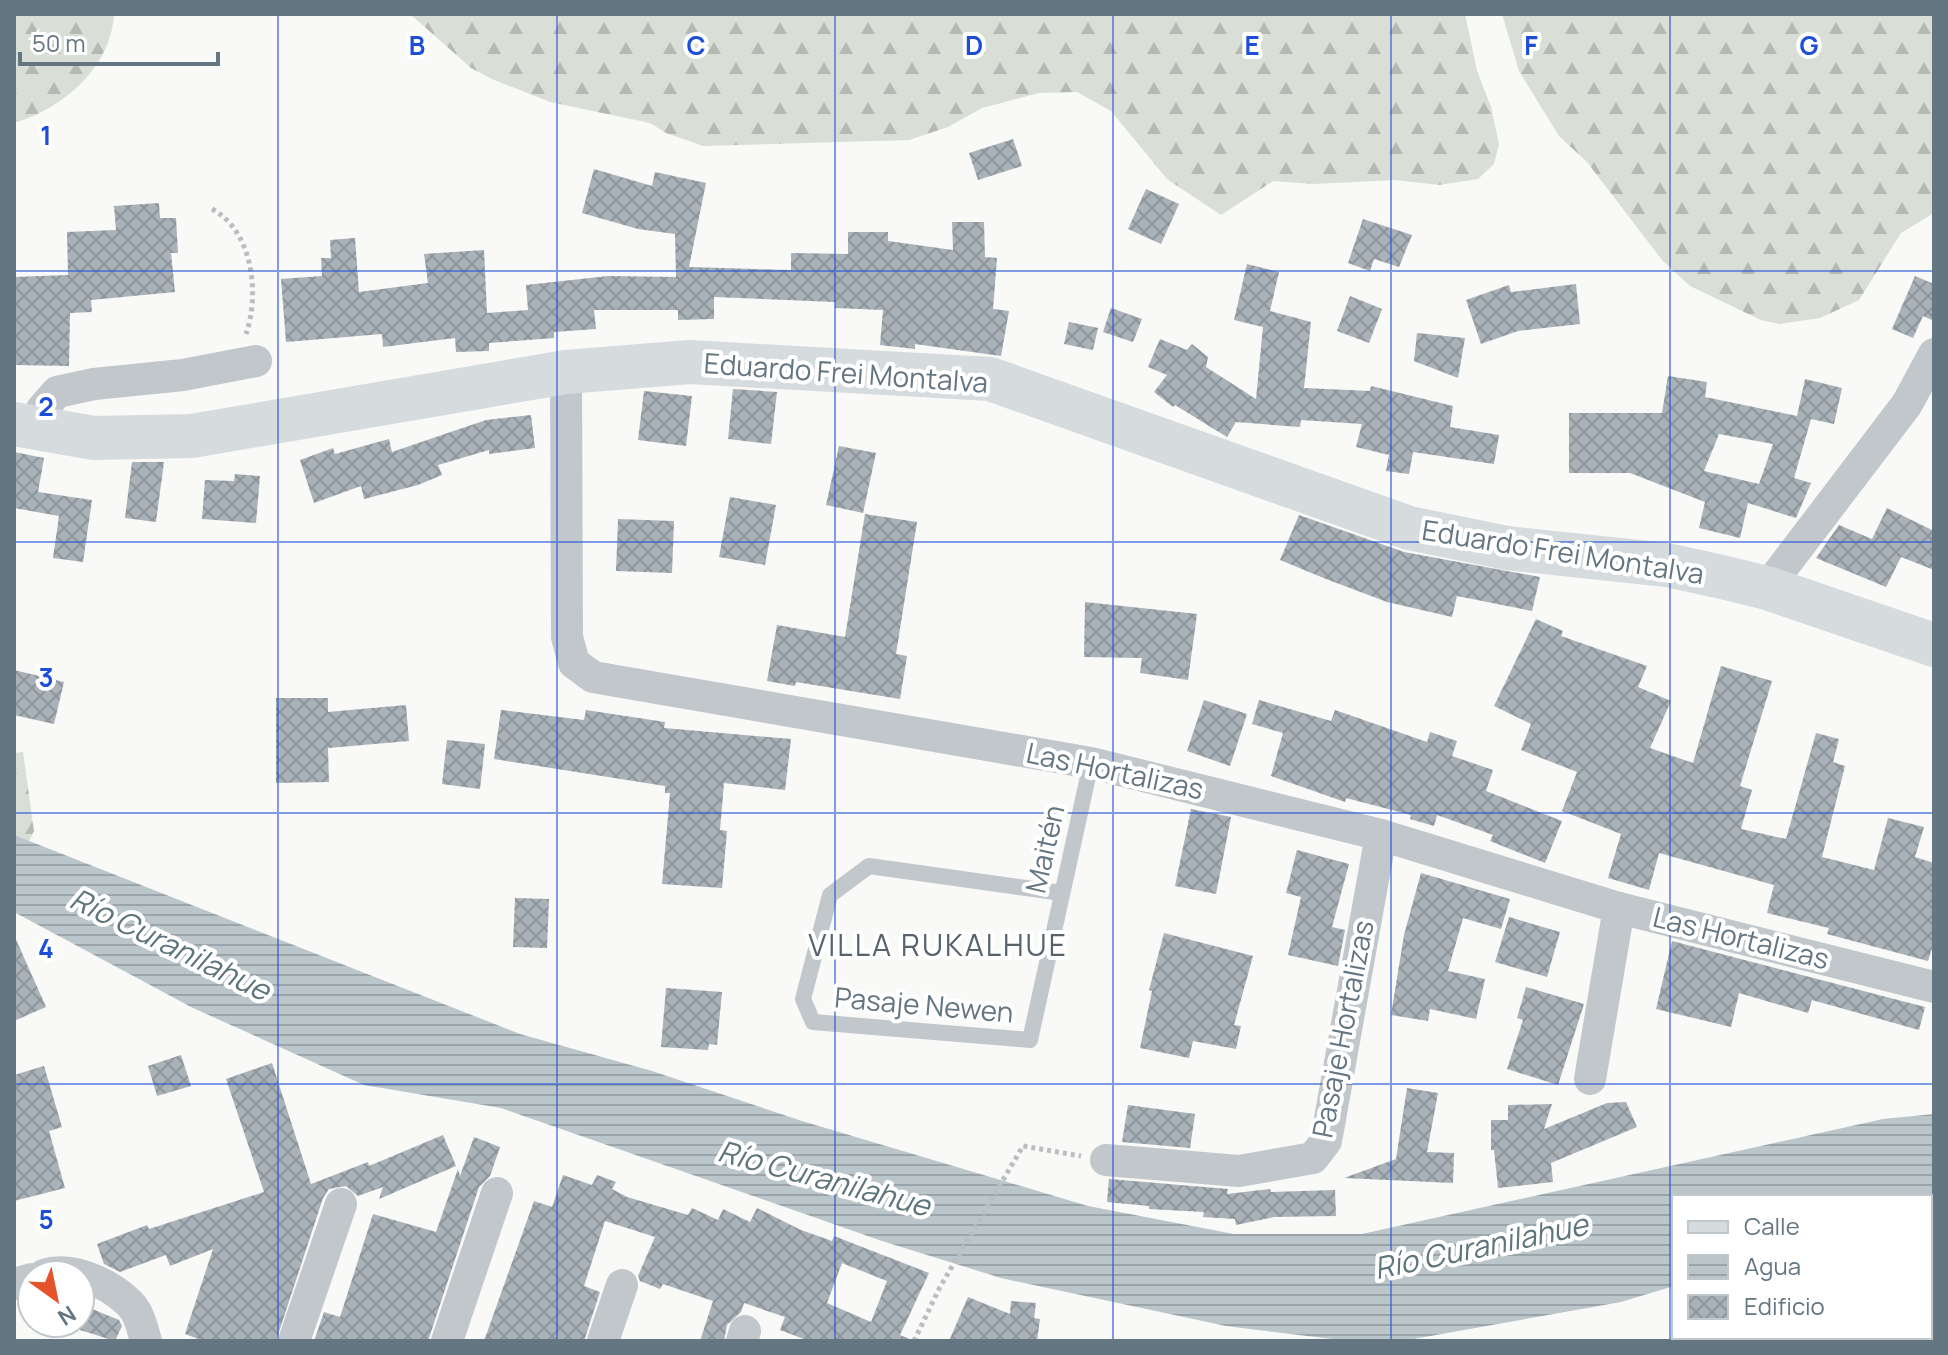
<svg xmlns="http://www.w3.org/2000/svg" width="1948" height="1355" viewBox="0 0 1948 1355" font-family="Manrope,sans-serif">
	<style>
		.forest { fill: url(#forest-firs) }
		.water { fill: url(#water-rules) }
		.building { fill: url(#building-cross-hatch); fill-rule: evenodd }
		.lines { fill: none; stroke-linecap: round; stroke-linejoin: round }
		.path { stroke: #babec1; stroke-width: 5; stroke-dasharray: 4 4; stroke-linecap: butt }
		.service { stroke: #c2c7cb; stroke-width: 16 }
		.minor { stroke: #c2c7cb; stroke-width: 32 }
		.primary { stroke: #d6dbde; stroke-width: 44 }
		.grid { fill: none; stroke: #1d4ed8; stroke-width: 2; stroke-opacity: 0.55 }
		.labels { text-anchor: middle; stroke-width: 8; stroke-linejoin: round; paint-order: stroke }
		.street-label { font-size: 28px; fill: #647682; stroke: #fff }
		.water-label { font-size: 30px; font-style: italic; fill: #5f757c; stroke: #fff }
		.neighbourhood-label { font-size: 30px; letter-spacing: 2px; fill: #56636d; stroke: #fff }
		.grid-label { font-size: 26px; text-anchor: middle; font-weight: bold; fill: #1d4ed8; stroke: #fff; stroke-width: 8; stroke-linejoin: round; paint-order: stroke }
	</style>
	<defs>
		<pattern id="forest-firs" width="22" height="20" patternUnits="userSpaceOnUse" patternTransform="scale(2)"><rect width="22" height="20" fill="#d9ded6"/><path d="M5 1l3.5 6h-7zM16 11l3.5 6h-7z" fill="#b4b9b3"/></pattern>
		<pattern id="water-rules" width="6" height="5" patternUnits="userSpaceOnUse" patternTransform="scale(2)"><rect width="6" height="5" fill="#bac6ca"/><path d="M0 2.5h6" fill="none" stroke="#9ba5a9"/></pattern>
		<pattern id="building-cross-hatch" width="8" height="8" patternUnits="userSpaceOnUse" patternTransform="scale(2)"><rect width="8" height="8" fill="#a9b2b8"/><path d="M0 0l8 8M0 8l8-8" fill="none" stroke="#8d959b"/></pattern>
	</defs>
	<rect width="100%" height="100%" fill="#f9f9f7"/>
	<!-- forest -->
	<g class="forest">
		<path d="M14 14H114C111 68 62 109 14 123Z"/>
		<path d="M410 14H1465L1477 71 1491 107 1499 144 1494 164 1478 179 1439 185 1395 180 1313 184 1273 181 1221 215 1167 179 1111 111 1077 92 1039 93 982 108 948 127 909 140 703 146 666 133 650 123 550 102 492 79 471 68Z"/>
		<path d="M1502 14H1934V213L1901 233 1859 300 1820 318 1779 324 1761 320 1690 286 1662 260 1587 162 1559 136 1519 71Z"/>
		<path d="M23 752 34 831 14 870V753Z"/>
	</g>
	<!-- water -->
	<path class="water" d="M14 835 520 1034 652 1071 802 1121 1088 1206 1234 1234H1362L1883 1119 1934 1114V1219L1930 1220V1197H1674V1286L1621 1302 1408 1340 1332 1339 1226 1326 1001 1278 882 1241 501 1108 364 1085 193 1008 14 912Z"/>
	<!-- building -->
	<g class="building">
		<path d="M1013 139 1022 166 978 180 969 153Z"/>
		<path d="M594 169 652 186 655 172 706 183 689 267 791 270V253L848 254V232H888V241L953 250 952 222H984L985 257 997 258 993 309 1009 311 1001 356 915 344V349L880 345 883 310 835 308V302L714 297V319L678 320V310H594L596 329 554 332V338L489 343V351L456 352 455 338 383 347 382 334 286 342 281 279 322 276 321 258H331L330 240 355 238 359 292 428 283 424 254 484 250 487 313 528 310 526 285 608 276 676 277 675 234 638 229 582 213Z"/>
		<path d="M1146 189 1179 204 1161 244 1128 229Z"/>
		<path d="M159 203 160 218H176L178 253H171L175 292 91 300 92 312 70 313 69 366 14 365V277L68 275 67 232 116 230 114 206Z"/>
		<path d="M1363 219 1412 235 1399 267 1374 259 1370 271 1348 263Z"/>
		<path d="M1247 264 1279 272 1270 311 1311 322 1304 388 1370 391 1371 386 1453 406 1450 427 1499 435 1494 464 1413 452 1409 474 1386 471 1389 455 1356 447 1362 424 1301 420 1300 427 1236 422 1227 437 1175 405 1173 407 1154 392 1167 375 1148 367 1160 339 1187 350 1192 344 1208 357 1206 367 1256 399 1263 327 1234 320Z"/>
		<path d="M1915 276 1934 284V321L1923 316 1913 338 1892 329Z"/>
		<path d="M1576 284 1580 324 1518 331 1481 344 1466 300 1509 285 1511 292Z"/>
		<path d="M1350 296 1382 309 1369 343 1337 331Z"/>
		<path d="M1111 308 1142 319 1133 342 1103 332Z"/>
		<path d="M1069 322 1098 328 1093 350 1064 344Z"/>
		<path d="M1417 333 1465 338 1458 378 1414 361Z"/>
		<path d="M1668 376 1707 382 1705 397 1797 416 1805 379 1842 388 1834 424 1811 419 1794 478 1811 483 1796 518 1748 503 1740 538 1699 528 1705 502 1630 473H1569V413H1662ZM1719 434 1773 444 1759 484 1704 471Z"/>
		<path d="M733 389 777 392 771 444 728 439Z"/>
		<path d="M644 391 692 396 686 446 638 440Z"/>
		<path d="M531 415 535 448 489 454V450L438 465 442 475 418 485 364 499 361 486 314 503 300 460 333 448 335 454 389 439 392 452 486 420Z"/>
		<path d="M839 446 876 453 863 513 826 505Z"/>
		<path d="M14 452 44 458 38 492 92 500 83 562 53 558 59 516 14 508Z"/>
		<path d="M132 462H164L156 522 125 518Z"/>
		<path d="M235 474 260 476 256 523 202 519 205 480 234 481Z"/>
		<path d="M730 497 776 505 765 565 719 557Z"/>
		<path d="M1887 508 1934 531V570L1901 557 1886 587 1816 558 1839 525 1872 539Z"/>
		<path d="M865 514 917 522 896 654 907 656 900 699 796 682 795 686 767 681 777 625 845 637Z"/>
		<path d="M1299 515 1404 552 1540 577 1532 611 1457 596 1452 617 1387 602 1326 579 1280 560Z"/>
		<path d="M618 519 674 521 672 573 616 571Z"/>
		<path d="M1085 602 1197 614 1188 680 1140 673 1142 658 1084 657Z"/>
		<path d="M1536 619 1563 631 1561 636 1647 666 1638 687 1671 701 1650 748 1693 763 1721 666 1772 681 1740 786 1752 790 1741 829 1786 839 1816 733 1839 739 1833 762 1845 766 1822 857 1874 870 1888 818 1924 827 1915 857 1934 863V942L1928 961 1827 934 1829 928 1767 913 1774 885 1659 853 1649 890 1608 878 1621 834 1562 811 1577 772 1521 750 1531 724 1494 706Z"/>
		<path d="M14 670 64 682 54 724 14 715Z"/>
		<path d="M276 698H328V712L406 705 409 741 328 748 329 782 276 783Z"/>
		<path d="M1204 700 1247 714 1230 766 1187 751Z"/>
		<path d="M1259 700 1331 721 1335 710 1427 742 1430 732 1457 741 1452 756 1493 770 1486 791 1562 821 1545 863 1490 841 1493 835 1437 815 1434 826 1410 819 1411 815 1346 798 1345 802 1271 776 1283 733 1252 724Z"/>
		<path d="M501 710 584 720 586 710 665 722 664 728 791 739 785 790 724 783 720 830 727 831 722 888 662 884 670 793H665V786L494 759Z"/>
		<path d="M447 740 485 744 480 789 442 784Z"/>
		<path d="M1191 809 1231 817 1216 894 1175 886Z"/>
		<path d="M1297 850 1349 864 1332 927 1345 930 1338 966 1288 955 1301 897 1286 893Z"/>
		<path d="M1421 873 1510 899 1501 929 1463 918 1448 971 1485 979 1476 1019 1430 1009 1428 1021 1391 1015 1404 935Z"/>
		<path d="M515 898 549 899 547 948 513 947Z"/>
		<path d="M1509 917 1560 932 1547 977 1495 962Z"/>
		<path d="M1164 933 1253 956 1234 1025 1241 1026 1236 1049 1193 1041 1189 1058 1140 1048 1152 991 1149 990Z"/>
		<path d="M14 935 46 1007 14 1021Z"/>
		<path d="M1672 941 1925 1007 1919 1030 1812 1000 1808 1013 1739 993 1731 1027 1656 1009Z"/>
		<path d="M1526 987 1584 1004 1558 1085 1507 1069 1523 1020 1517 1018Z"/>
		<path d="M666 988 722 992 717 1045 709 1044 708 1050 661 1047Z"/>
		<path d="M181 1055 191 1086 157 1096 148 1066Z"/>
		<path d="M272 1063 311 1184 368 1162 369 1166 443 1135 456 1166 379 1199 383 1187 358 1196 346 1186 329 1189 323 1198 276 1341H204L185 1334 213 1249 170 1266 166 1255 120 1272 104 1264 97 1244 147 1225 149 1229 264 1192 226 1079Z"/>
		<path d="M44 1066 62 1127 49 1131 65 1188 14 1201V1075Z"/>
		<path d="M1407 1088 1438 1093 1427 1152 1454 1153 1453 1183 1344 1178 1396 1159Z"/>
		<path d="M1626 1102 1637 1127 1551 1163 1553 1182 1498 1188 1494 1150H1491V1120H1508V1105L1552 1104 1544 1129 1607 1103Z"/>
		<path d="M1128 1105 1195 1114 1190 1148 1122 1142Z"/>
		<path d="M474 1137 500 1147 490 1176 479 1187 428 1341H314L324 1312 340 1317 373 1214 436 1232 458 1169 460 1176Z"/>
		<path d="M563 1175 592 1185 597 1175 616 1182 612 1189 627 1197 688 1215 692 1208 718 1220 723 1209 750 1222 757 1208 801 1230 832 1241 834 1236 929 1273 900 1335 914 1341H809L780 1330 785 1317 744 1303 741 1312 727 1325 724 1341H700L713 1301 663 1284 660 1289 640 1281 638 1276 655 1237 605 1221 584 1286 600 1292 584 1341H484L534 1201 552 1207ZM842 1263 887 1281 871 1322 827 1303Z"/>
		<path d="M1109 1179 1228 1189 1227 1194 1270 1189 1271 1192 1335 1190 1336 1216 1274 1217 1236 1225 1235 1219 1203 1217 1204 1212 1149 1209V1206L1107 1202Z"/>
		<path d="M968 1297 1010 1314 1011 1301 1036 1303 1034 1318 1040 1319 1037 1341H949Z"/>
		<path d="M80 1304 119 1320 122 1326 115 1341 80 1330Z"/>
	</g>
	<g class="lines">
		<!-- path -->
		<g class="path">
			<path d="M212 209C253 231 260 294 246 334"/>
			<path d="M914 1341 940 1287 1023 1146 1081 1156"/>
		</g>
		<!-- service -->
		<path class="service" d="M1062 893 869 866 830 895 803 999 813 1022 1030 1040 1091 763"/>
		<!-- minor -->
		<g class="minor">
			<path d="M566 372 567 637 574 663 593 677 1091 763 1381 835 1619 908 1934 987"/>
			<path d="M33 428 42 409 57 392 94 384 183 375 256 361"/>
			<path d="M1767 588 1907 404 1934 354"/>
			<path d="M1590 1079 1619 908"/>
			<path d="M1106 1160 1239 1171 1313 1158 1326 1141 1381 835"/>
			<path d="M44 1275C71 1266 106 1282 127 1301 139 1311 142 1327 146 1341"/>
			<path d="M14 1284 32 1279"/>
			<path d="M294 1341 341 1204"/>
			<path d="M447 1341 497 1193"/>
			<path d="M603 1341 622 1285"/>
			<path d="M742 1341 745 1331"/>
		</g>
		<!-- primary -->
		<path class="primary" d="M14 424 94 438 192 436 566 372 690 362 990 379 1409 528 1507 548 1667 565 1722 577 1767 588 1934 645"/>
	</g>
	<!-- grid -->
	<path class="grid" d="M278 14V1341M557 14V1341M835 14V1341M1113 14V1341M1391 14V1341M1670 14V1341M14 271H1934M14 542H1934M14 813H1934M14 1084H1934"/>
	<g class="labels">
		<!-- street labels -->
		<g class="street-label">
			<text transform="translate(846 373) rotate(4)" y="10">Eduardo Frei Montalva</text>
			<text transform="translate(1563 552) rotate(9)" y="10">Eduardo Frei Montalva</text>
			<text transform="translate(1115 771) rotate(12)" y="10">Las Hortalizas</text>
			<text transform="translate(1045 849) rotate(-77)" y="10">Maitén</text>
			<text transform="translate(1741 938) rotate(14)" y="10">Las Hortalizas</text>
			<text transform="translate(924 1005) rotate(5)" y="10">Pasaje Newen</text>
			<text transform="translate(1343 1029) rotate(-79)" y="10">Pasaje Hortalizas</text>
		</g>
		<!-- water labels -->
		<g class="water-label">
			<text transform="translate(170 945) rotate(26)" y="10">Río Curanilahue</text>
			<text transform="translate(824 1179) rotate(15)" y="10">Río Curanilahue</text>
			<text transform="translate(1481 1247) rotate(-12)" y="10">Río Curanilahue</text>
		</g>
		<!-- neighbourhood labels -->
		<g class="neighbourhood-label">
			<text x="938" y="956">VILLA RUKALHUE</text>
		</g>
	</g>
	<g class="grid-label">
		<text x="417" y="55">B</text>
		<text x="696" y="55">C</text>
		<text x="974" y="55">D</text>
		<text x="1252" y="55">E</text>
		<text x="1531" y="55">F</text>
		<text x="1809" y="55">G</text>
		<text x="46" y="145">1</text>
		<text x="46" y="416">2</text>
		<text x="46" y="687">3</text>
		<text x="46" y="958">4</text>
		<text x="46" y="1229">5</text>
	</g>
	<!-- border -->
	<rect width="1948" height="1355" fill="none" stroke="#647682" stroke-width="32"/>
	<!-- legend -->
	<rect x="1672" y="1195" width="260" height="144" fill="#ffffff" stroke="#c1c8cd" stroke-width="2"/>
	<rect x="1688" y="1221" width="40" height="12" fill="#d6dbde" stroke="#c1c8cd" stroke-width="2"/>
	<text x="1744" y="1235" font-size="24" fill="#647682">Calle</text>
	<rect x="1688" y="1255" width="40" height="24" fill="url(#water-rules)" stroke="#c1c8cd" stroke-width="2"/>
	<text x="1744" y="1275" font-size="24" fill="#647682">Agua</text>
	<rect x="1688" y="1295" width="40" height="24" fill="url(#building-cross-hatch)" stroke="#c1c8cd" stroke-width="2"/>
	<text x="1744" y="1315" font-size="24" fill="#647682">Edificio</text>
	<!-- north arrow -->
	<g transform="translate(56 1299) rotate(147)"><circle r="38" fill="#ffffff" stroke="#c1c8cd" stroke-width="2"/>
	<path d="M0-6L14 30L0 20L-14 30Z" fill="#e6522b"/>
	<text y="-12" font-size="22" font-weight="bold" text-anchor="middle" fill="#647682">N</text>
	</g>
	<!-- scale -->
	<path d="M20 52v12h198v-12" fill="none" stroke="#647682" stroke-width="4"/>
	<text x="32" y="52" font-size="24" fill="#647682" stroke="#ffffff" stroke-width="6" paint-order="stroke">50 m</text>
</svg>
